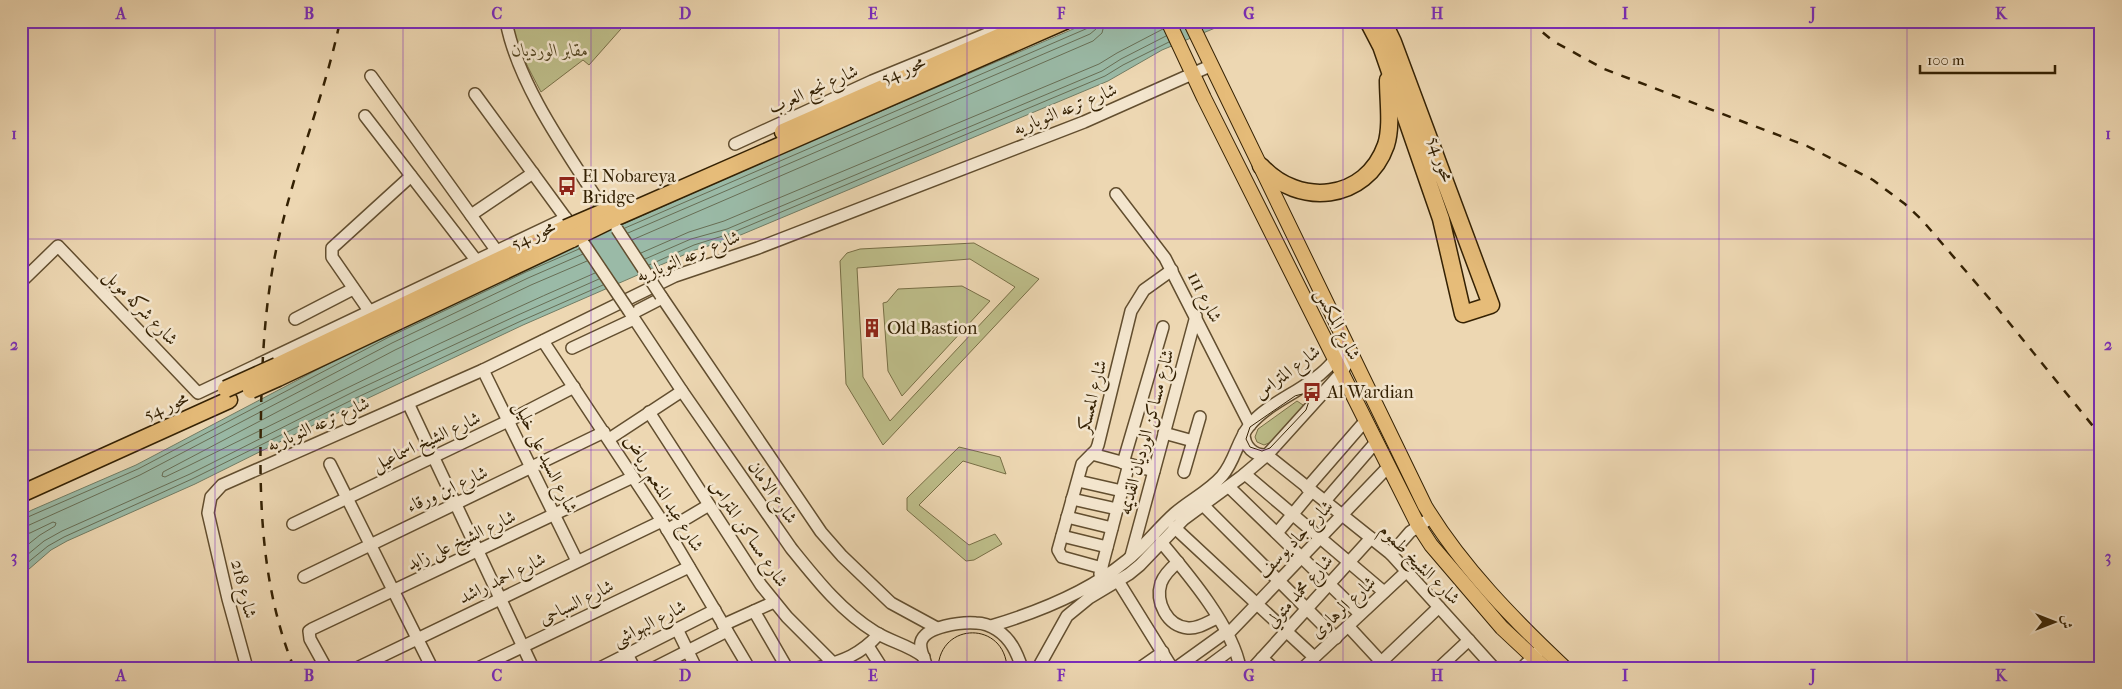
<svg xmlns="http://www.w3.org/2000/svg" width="2122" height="689" viewBox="0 0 2122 689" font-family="'IM FELL French Canon',Amiri,serif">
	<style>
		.green { fill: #bdbd89; stroke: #786f46; fill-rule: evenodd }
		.water { fill: #9abaa7; stroke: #717d65 }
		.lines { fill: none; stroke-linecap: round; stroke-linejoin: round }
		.shore { stroke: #676e55; stroke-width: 1 }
		.minor-casing { stroke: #624e2f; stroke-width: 14 }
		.major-casing { stroke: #342103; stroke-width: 16 }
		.highway-casing { stroke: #342103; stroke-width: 19 }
		.minor { stroke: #f3e5cd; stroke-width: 11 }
		.major { stroke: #e6bc79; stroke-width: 14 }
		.highway { stroke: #e6bc79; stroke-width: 16 }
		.tram { stroke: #342103; stroke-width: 1 }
		.rail { stroke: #342103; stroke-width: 2.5; stroke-dasharray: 9 9; stroke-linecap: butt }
		.minor-bridge-casing { stroke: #624e2f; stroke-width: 14; stroke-linecap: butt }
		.highway-bridge-casing { stroke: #342103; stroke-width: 19; stroke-linecap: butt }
		.minor-bridge { stroke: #f3e5cd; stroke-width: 11 }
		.highway-bridge { stroke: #e6bc79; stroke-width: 16 }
		.grid { fill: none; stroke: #7b2cbf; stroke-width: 1; stroke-opacity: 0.55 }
		.labels { text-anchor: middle; stroke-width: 5; stroke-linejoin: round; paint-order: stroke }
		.park-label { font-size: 18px; font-style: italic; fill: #564824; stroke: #f3e5cd }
		.street-label { font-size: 18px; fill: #342103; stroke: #f3e5cd }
		.poi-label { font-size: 18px; fill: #342103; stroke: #f3e5cd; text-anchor: start }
		.neatline { fill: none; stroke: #7b2cbf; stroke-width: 2 }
		.grid-label { font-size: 16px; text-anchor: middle; font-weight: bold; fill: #7b2cbf }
	</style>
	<rect width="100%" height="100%" fill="#edd7b2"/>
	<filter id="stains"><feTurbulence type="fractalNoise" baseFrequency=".004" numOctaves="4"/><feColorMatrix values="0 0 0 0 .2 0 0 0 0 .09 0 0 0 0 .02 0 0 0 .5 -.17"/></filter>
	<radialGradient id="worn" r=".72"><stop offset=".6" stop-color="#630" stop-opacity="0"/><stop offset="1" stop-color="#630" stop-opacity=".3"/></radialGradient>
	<!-- green -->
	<g class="green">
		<path d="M512 21H628L589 65 583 60 541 92C529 69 516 47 512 21Z"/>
		<path d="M974 243 1039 279 883 445 846 384 840 261 847 253 860 249ZM970 259 1015 287 890 421 863 377 857 268Z"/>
		<path d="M962 286 990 301 902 396 888 371 883 303 887 302 898 289Z"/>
		<path d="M1297 401 1303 405 1302 411 1269 443 1264 445 1257 442 1255 437 1258 429Z"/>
		<path d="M959 447 1000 457 1006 474 963 461 919 505 969 545 995 534 1002 544 974 560 966 561 907 510V498Z"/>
	</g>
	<!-- water -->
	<path class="water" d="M1092 21H1232L1162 50 1108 81 731 239 695 250 523 325 362 401 195 484 67 541 51 550 21 576V516L32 510 136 465 387 333 560 252 811 141Z"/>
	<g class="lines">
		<!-- shore -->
		<g class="shore">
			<path d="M625 228 1088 28 1091 21"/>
			<path d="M628 233 1090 34 1096 29 1097 21"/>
			<path d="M632 240 1093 41 1102 33 1105 21"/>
			<path d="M641 253 689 232 724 221 1099 64 1117 53 1163 29"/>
			<path d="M645 259 691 239 727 229 1102 71 1121 59 1166 36"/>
			<path d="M587 261 531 285 395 350 163 472 162 476 165 477 186 467C322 400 457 333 595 273"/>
			<path d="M649 265 694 245 729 234 1105 76 1123 65 1169 42"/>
			<path d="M21 520 138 469 389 337 526 272 579 249"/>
			<path d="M21 527 27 526 140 475 392 343 528 278 583 254"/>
			<path d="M21 534 30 533 53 522 56 523 55 526 40 535 21 550"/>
			<path d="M21 560 44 541 62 531 190 474 357 390 518 315 599 279"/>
			<path d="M21 568 48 546 64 537 192 479 360 396 521 321 603 285"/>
		</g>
		<!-- minor casing -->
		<g class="minor-casing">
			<g id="minor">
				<path d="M506 21C518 87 572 159 608 216"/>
				<path d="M371 76 496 250"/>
				<path d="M475 94 570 224"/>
				<path d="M365 116 476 260"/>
				<path d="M735 144 872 81 1006 26"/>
				<path d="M1116 194 1165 258 1250 425"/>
				<path d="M471 215 533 173"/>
				<path d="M21 282 58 246 198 393 566 218"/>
				<path d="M661 296 821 532 842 556 891 603 937 628"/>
				<path d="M629 311 682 391 791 548C816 579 841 611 875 632 891 642 909 645 924 657"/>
				<path d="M370 312 332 257V248L411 176"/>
				<path d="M631 314 662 298"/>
				<path d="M295 319 353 289"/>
				<path d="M543 341 662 521 749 668"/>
				<path d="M572 348 634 319"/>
				<path d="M483 370 577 561"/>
				<path d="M408 403 533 668"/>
				<path d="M649 412 761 585 787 617 833 663"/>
				<path d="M1164 433 1193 441"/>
				<path d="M1244 433C1244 447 1254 456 1267 455L1391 554 1494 668"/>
				<path d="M609 439 682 391"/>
				<path d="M1092 454 1154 471"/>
				<path d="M1123 463 1163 327"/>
				<path d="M330 464 432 668"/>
				<path d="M1184 472 1200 417"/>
				<path d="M1245 474 1384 592"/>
				<path d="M1078 481 1122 491"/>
				<path d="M1229 487 1360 614"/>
				<path d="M1307 488 1366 420"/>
				<path d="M1072 499 1117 509"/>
				<path d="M1325 501 1376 442"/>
				<path d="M1203 505 1336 638"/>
				<path d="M1067 517 1112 528"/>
				<path d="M293 524 508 421 574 387"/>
				<path d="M1174 527 1314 657"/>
				<path d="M667 530 709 505"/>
				<path d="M1277 533 1312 491"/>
				<path d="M1062 536 1107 547"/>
				<path d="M1161 542C1187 573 1233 627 1240 668"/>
				<path d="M1391 554 1410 532 1432 517"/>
				<path d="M1131 556 1196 316"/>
				<path d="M1178 562C1171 568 1164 575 1161 583 1155 602 1167 626 1188 628 1198 629 1208 622 1217 618"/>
				<path d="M1102 568 1062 557 1058 550 1082 464 1096 450 1098 445 1131 311 1144 290 1172 270"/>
				<path d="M1100 574 1129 464"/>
				<path d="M304 577 604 432"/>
				<path d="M1118 581 1172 668"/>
				<path d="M754 611 787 668"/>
				<path d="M723 625 774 602"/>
				<path d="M991 626C1038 612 1087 593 1126 561 1144 547 1158 528 1175 513 1190 500 1209 491 1222 476 1235 461 1237 441 1249 426 1269 401 1305 391 1328 367 1335 360 1339 352 1350 348L1349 360 1342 372 1267 455 1241 477 1184 519 1140 565 1129 574 1089 598 1067 616 1038 668"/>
				<path d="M1348 626 1385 666"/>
				<path d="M677 629 696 668"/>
				<path d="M1227 635 1388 467"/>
				<path d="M868 646 882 668"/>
				<path d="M627 654 634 668"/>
				<path d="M1262 658 1273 668"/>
				<path d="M247 668 228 599 208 513 211 497 222 485 483 370 675 276 758 248 1084 122 1210 66"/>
				<path d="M326 668 310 639 309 631 312 629 633 477"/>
				<path d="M357 668 662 521"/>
				<path d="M478 668 689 567"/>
				<path d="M600 668 715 610"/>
				<path d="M654 668 727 631"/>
				<path d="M818 668C844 660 860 655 879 634"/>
				<path d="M927 668C925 659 919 650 921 642 925 626 962 622 976 623 984 623 991 626 997 630 1011 639 1017 653 1022 668"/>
				<path d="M1140 668 1163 652"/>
				<path d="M1176 668 1226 632"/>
				<path d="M1206 668 1233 648"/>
				<path d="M1253 668 1371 538"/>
				<path d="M1303 668 1407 571"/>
				<path d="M1375 668 1439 607"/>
				<path d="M1439 668 1469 640"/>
				<path d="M1522 668 1538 652"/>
			</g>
		</g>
		<!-- major casing -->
		<g class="major-casing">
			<g id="major">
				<path d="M1168 21 1204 98 1418 525 1431 545 1502 628 1545 668"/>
				<path d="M1190 21 1425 506C1461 566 1514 620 1565 668"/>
			</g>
		</g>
		<!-- highway casing -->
		<g class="highway-casing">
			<g id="highway">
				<path d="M1368 21 1381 46 1441 219 1463 314 1491 305 1393 42 1383 21"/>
				<path d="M783 132 1035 21"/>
				<path d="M1261 166C1298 207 1366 202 1386 145 1392 126 1388 101 1388 80"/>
				<path d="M619 216 1065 21"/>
				<path d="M277 366 566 228"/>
				<path d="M278 378 572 239"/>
				<path d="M21 494 229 400"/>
			</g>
		</g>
		<!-- minor -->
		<use href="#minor" class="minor"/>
		<!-- major -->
		<use href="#major" class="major"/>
		<!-- highway -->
		<use href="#highway" class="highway"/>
		<!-- tram -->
		<g class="tram">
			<path d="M1312 392 1306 410 1270 448 1262 451 1250 447 1246 439 1250 427 1295 396Z"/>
			<path d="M938 668C940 621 1005 621 1007 668"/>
		</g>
		<!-- rail -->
		<g class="rail">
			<path d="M1529 21 1553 41 1604 69 1807 146 1873 180 1905 204 1922 220 1994 304 2101 436"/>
			<path d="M294 668C261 586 259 502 261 415 262 350 266 284 283 221 300 153 326 89 340 21"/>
		</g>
		<!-- minor-bridge casing -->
		<g class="minor-bridge-casing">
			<g id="minor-bridge">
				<path d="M617 229 661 296"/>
				<path d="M584 244 629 311"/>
			</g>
		</g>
		<!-- highway-bridge casing -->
		<g class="highway-bridge-casing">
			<g id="highway-bridge">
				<path d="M566 228 615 207"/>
				<path d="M572 239 615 218"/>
				<path d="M226 389 277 366"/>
				<path d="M251 390 278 378"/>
			</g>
		</g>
		<!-- minor-bridge -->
		<use href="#minor-bridge" class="minor-bridge"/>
		<!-- highway-bridge -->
		<use href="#highway-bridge" class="highway-bridge"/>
	</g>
	<!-- grid -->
	<path class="grid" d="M215 21V668M403 21V668M591 21V668M779 21V668M967 21V668M1155 21V668M1343 21V668M1531 21V668M1719 21V668M1907 21V668M21 239H2101M21 450H2101"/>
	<!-- icons -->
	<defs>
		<g id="bus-bare" transform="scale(1.5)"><path d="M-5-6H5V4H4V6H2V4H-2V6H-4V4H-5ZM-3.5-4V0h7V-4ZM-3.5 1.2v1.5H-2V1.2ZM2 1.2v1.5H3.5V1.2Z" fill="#8f2418" stroke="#f3e5cd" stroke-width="2.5" paint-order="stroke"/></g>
		<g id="building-bare" transform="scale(1.5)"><path d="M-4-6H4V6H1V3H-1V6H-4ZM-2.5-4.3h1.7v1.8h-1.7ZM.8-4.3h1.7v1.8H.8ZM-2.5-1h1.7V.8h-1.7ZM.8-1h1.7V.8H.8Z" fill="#8f2418" stroke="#f3e5cd" stroke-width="2.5" paint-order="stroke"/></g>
	</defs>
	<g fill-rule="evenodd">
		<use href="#bus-bare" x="567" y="186"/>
		<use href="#building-bare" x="872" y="328"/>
		<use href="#bus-bare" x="1312" y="392"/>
	</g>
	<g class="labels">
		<!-- park labels -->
		<g class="park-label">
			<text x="550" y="56">مقابر الورديان</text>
		</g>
		<!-- street labels -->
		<g class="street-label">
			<text transform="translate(903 70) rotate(-24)" y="6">محور 54</text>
			<text transform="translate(813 89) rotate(-24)" y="6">شارع نجع العرب</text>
			<text transform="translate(1065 109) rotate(-22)" y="6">شارع ترعه النوباريه</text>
			<text transform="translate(1441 159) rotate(71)" y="6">محور 54</text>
			<text transform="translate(533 235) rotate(-25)" y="6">محور 54</text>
			<text transform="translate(688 256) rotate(-22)" y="6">شارع ترعه النوباريه</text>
			<text transform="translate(1205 297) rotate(63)" y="6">شارع 111</text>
			<text transform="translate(141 307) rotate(46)" y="6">شارع شركه موبل</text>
			<text transform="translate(1338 324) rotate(63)" y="6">شارع المكس</text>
			<text transform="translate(1287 372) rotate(-37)" y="6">شارع المتراس</text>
			<text transform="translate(1092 396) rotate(-76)" y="6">شارع المعسكر</text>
			<text transform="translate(166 406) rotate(-24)" y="6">محور 54</text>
			<text transform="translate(318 424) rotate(-24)" y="6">شارع ترعه النوباريه</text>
			<text transform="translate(1146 432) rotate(-75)" y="6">شارع مساكن الورديان القديمه</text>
			<text transform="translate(426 441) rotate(-25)" y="6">شارع الشيخ اسماعيل</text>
			<text transform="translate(546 457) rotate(64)" y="6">شارع السيد على خليل</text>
			<text transform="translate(447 489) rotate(-25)" y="6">شارع ابن ورقاء</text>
			<text transform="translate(773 492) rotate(55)" y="6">شارع الامان</text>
			<text transform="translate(664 493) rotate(58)" y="6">شارع عبد المنعم رياض</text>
			<text transform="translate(749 533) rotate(56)" y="6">شارع مساكن المتراس</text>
			<text transform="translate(1295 539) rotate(-46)" y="6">شارع جاد يوسف</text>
			<text transform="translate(461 540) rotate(-25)" y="6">شارع الشيخ على زايد</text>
			<text transform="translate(1420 564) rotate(45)" y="6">شارع الشيخ طموم</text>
			<text transform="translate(502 578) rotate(-26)" y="6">شارع احمد راشد</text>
			<text transform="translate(244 589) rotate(76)" y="6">شارع 218</text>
			<text transform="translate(1299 591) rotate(-48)" y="6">شارع محمد متولي</text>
			<text transform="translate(576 602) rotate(-26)" y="6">شارع السباحى</text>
			<text transform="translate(1343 607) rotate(-43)" y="6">شارع الرهاوى</text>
			<text transform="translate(649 623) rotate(-27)" y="6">شارع البهواشى</text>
		</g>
		<!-- poi labels -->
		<g class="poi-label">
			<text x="582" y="182">El Nobareya<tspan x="582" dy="21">Bridge</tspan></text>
			<text x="887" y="334">Old Bastion</text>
			<text x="1327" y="398">Al Wardian</text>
		</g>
	</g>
	<!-- margin -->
	<rect width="2122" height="689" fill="none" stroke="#edd7b2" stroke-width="55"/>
	<!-- north arrow -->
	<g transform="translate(2054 622) rotate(90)" stroke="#f3e5cd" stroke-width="4" paint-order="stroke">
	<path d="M0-4L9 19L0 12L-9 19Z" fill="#342103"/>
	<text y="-8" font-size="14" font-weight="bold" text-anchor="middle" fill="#342103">ش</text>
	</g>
	<!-- scale -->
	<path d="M1920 65v8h135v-8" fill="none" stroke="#342103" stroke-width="2.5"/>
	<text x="1927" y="65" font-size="15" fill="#342103" stroke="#f3e5cd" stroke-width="4" paint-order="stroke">100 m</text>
	<rect x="28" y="28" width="2066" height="634" class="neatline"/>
	<g class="grid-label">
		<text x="121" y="19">A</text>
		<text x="309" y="19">B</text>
		<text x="497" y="19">C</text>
		<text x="685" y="19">D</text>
		<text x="873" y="19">E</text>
		<text x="1061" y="19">F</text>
		<text x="1249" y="19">G</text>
		<text x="1437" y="19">H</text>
		<text x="1625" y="19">I</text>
		<text x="1813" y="19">J</text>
		<text x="2001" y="19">K</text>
		<text x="14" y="139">1</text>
		<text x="2108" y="139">1</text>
		<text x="14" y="350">2</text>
		<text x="2108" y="350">2</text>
		<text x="14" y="562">3</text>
		<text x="2108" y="562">3</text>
		<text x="121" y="681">A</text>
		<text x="309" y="681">B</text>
		<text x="497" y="681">C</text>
		<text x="685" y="681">D</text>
		<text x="873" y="681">E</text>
		<text x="1061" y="681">F</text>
		<text x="1249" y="681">G</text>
		<text x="1437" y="681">H</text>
		<text x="1625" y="681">I</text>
		<text x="1813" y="681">J</text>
		<text x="2001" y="681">K</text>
	</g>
	<rect width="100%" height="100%" filter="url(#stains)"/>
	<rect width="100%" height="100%" fill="url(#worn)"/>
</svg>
